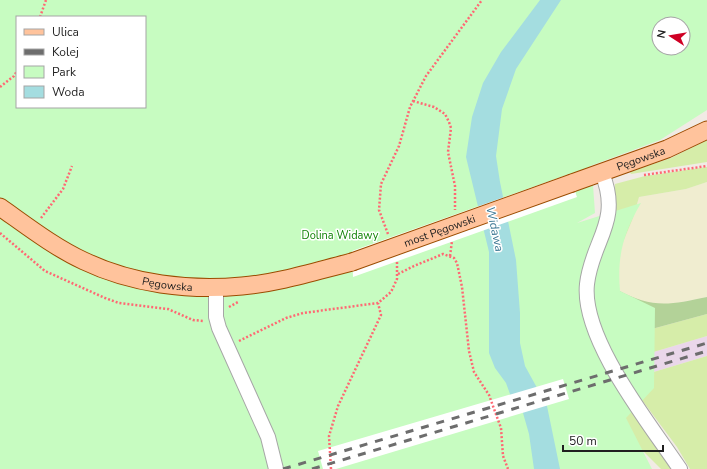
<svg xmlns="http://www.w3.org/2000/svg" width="707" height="469" viewBox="0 0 707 469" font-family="'Nunito Sans',sans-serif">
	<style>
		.industrial { fill: #ead7ea }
		.farmland { fill: #f0edd0 }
		.grass { fill: #d6eda9 }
		.forest { fill: #b3d298 }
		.park { fill: #c7fcc1; fill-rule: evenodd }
		.water { fill: #a4dde0 }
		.pier { fill: #fff }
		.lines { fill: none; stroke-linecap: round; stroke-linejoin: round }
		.minor-casing { stroke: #a6a6a6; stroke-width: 16 }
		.major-casing { stroke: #9b4c00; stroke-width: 19 }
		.path { stroke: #ff6873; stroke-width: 2.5; stroke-dasharray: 2 2; stroke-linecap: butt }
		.minor { stroke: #fff; stroke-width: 14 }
		.major { stroke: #ffc39c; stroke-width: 17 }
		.rail { stroke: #6d6d6d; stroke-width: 3; stroke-dasharray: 8 8; stroke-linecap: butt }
		.major-bridge-casing { stroke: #9b4c00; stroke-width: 19; stroke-linecap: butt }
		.major-bridge { stroke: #ffc39c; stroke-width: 17 }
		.labels { text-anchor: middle; stroke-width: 3; stroke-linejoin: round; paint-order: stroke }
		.street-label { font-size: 11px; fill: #1f1f1f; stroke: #fff }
		.park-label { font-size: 11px; fill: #128407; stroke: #fff }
		.water-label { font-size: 12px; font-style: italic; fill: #3c7793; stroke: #fff }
	</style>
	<rect width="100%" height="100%" fill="#f1ebe5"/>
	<!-- industrial -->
	<path class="industrial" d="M707 336V356L627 380 620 362Z"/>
	<!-- farmland -->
	<path class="farmland" d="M707 182V297L668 305 646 302 630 297 616 289 618 254 633 218 639 197 686 189Z"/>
	<!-- grass -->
	<g class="grass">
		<path d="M707 140V162L631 174 630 172 671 158Z"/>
		<path d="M707 167V182L686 189 639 197 633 218 618 254 604 252 597 284 598 298 626 336 707 314V336L620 362C614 344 600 326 595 306 587 275 604 257 612 230 616 214 613 199 615 184L645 176Z"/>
		<path d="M707 356V469H690L677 447 627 380Z"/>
		<path d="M614 385 673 469H661L634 442Z"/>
	</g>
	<!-- forest -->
	<path class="forest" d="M616 289C652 309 669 305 707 297V314L626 336Z"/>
	<!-- park -->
	<path class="park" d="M0 0H707V110L660 140 590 166 596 184 593 185 595 213 577 223 641 203C623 234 617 256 620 291L655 308 654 388 626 418 652 469H0ZM17 17H145V107H17ZM659 24H683V48H659Z"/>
	<!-- water -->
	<path class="water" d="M540 0H561L516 69 502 109 496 156 500 182 516 260 520 313V343L525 366 547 406 560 469H534L529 434 523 413 510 394 506 383 495 368 489 353V252L466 157 472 117 483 83 501 52Z"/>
	<!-- pier -->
	<g class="pier">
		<path d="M569 174 577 197 353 277 352 251Z"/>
		<path d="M563 379 569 399 336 469H323L318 451Z"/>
	</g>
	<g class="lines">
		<!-- minor casing -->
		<g class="minor-casing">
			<g id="minor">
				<path d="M602 173C622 222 592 240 587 284 581 339 650 424 680 469"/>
				<path d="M216 287V317L219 328 268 437 276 469"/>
			</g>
		</g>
		<!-- major casing -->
		<g class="major-casing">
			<g id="major">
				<path id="s1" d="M572 183 667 149 707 130"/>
				<path id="s2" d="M0 207C27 226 54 247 84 261 132 284 189 291 242 286 279 283 316 271 352 262"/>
			</g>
		</g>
		<!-- path -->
		<g class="path">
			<path d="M40 17 46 0"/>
			<path d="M0 87 14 76 17 71"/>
			<path d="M413 101 434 107 445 114 449 122 451 128 448 152 455 186V210"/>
			<path d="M644 175 707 166"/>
			<path d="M41 218 63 189 72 166"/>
			<path d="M0 233 45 271 105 298 119 303 168 309 193 320 204 321"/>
			<path d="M388 234 379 210 381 184 399 146 410 107 426 76 482 0"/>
			<path d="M450 256 452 241"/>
			<path d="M398 274 414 266 443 254 454 258 457 263 462 287 469 351 474 372 489 395 501 428 503 456 508 469"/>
			<path d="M229 307 238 302"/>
			<path d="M239 341 286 318 303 313 378 303 391 292 397 279V261"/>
			<path d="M331 469 329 436 338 406 381 315 378 303"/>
		</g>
		<!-- minor -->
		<use href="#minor" class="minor"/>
		<!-- major -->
		<use href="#major" class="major"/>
		<!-- rail -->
		<g class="rail">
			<path d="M283 469 707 343"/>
			<path d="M312 469 707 351"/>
		</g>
		<!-- major-bridge casing -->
		<g class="major-bridge-casing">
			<g id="major-bridge">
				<path id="s3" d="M352 262 572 183"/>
			</g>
		</g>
		<!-- major-bridge -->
		<use href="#major-bridge" class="major-bridge"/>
	</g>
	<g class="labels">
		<!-- street labels -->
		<g class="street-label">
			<text dy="4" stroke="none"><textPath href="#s1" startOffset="73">Pęgowska</textPath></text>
			<text dy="4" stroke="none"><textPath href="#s3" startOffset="93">most Pęgowski</textPath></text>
			<text dy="4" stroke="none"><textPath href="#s2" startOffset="187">Pęgowska</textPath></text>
		</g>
		<!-- park labels -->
		<g class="park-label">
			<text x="340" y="239">Dolina Widawy</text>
		</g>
		<!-- water labels -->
		<g class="water-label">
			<text transform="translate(495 229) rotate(78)" y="4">Widawa</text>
		</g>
	</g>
	<!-- legend -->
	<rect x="16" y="16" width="130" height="92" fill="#ffffff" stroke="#a5a5a5"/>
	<rect x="24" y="29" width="20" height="6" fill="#ffc39c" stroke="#a5a5a5"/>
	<text x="52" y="36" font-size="12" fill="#1f1f1f">Ulica</text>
	<rect x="24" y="49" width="20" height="6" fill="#6d6d6d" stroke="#a5a5a5"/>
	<text x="52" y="56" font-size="12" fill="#1f1f1f">Kolej</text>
	<rect x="24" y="66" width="20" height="12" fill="#c7fcc1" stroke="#a5a5a5"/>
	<text x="52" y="76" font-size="12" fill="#1f1f1f">Park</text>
	<rect x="24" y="86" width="20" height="12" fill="#a4dde0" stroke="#a5a5a5"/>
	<text x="52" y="96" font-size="12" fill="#1f1f1f">Woda</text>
	<!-- north arrow -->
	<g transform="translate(671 36) rotate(282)"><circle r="19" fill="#ffffff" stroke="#a5a5a5"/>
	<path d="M0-3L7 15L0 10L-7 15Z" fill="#cf0024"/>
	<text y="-6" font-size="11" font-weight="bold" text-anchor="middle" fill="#1f1f1f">N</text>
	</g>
	<!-- scale -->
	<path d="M563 445v6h100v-6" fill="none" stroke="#1f1f1f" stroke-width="2"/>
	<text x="569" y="445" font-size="12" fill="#1f1f1f" stroke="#ffffff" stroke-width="3" paint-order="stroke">50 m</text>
</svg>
